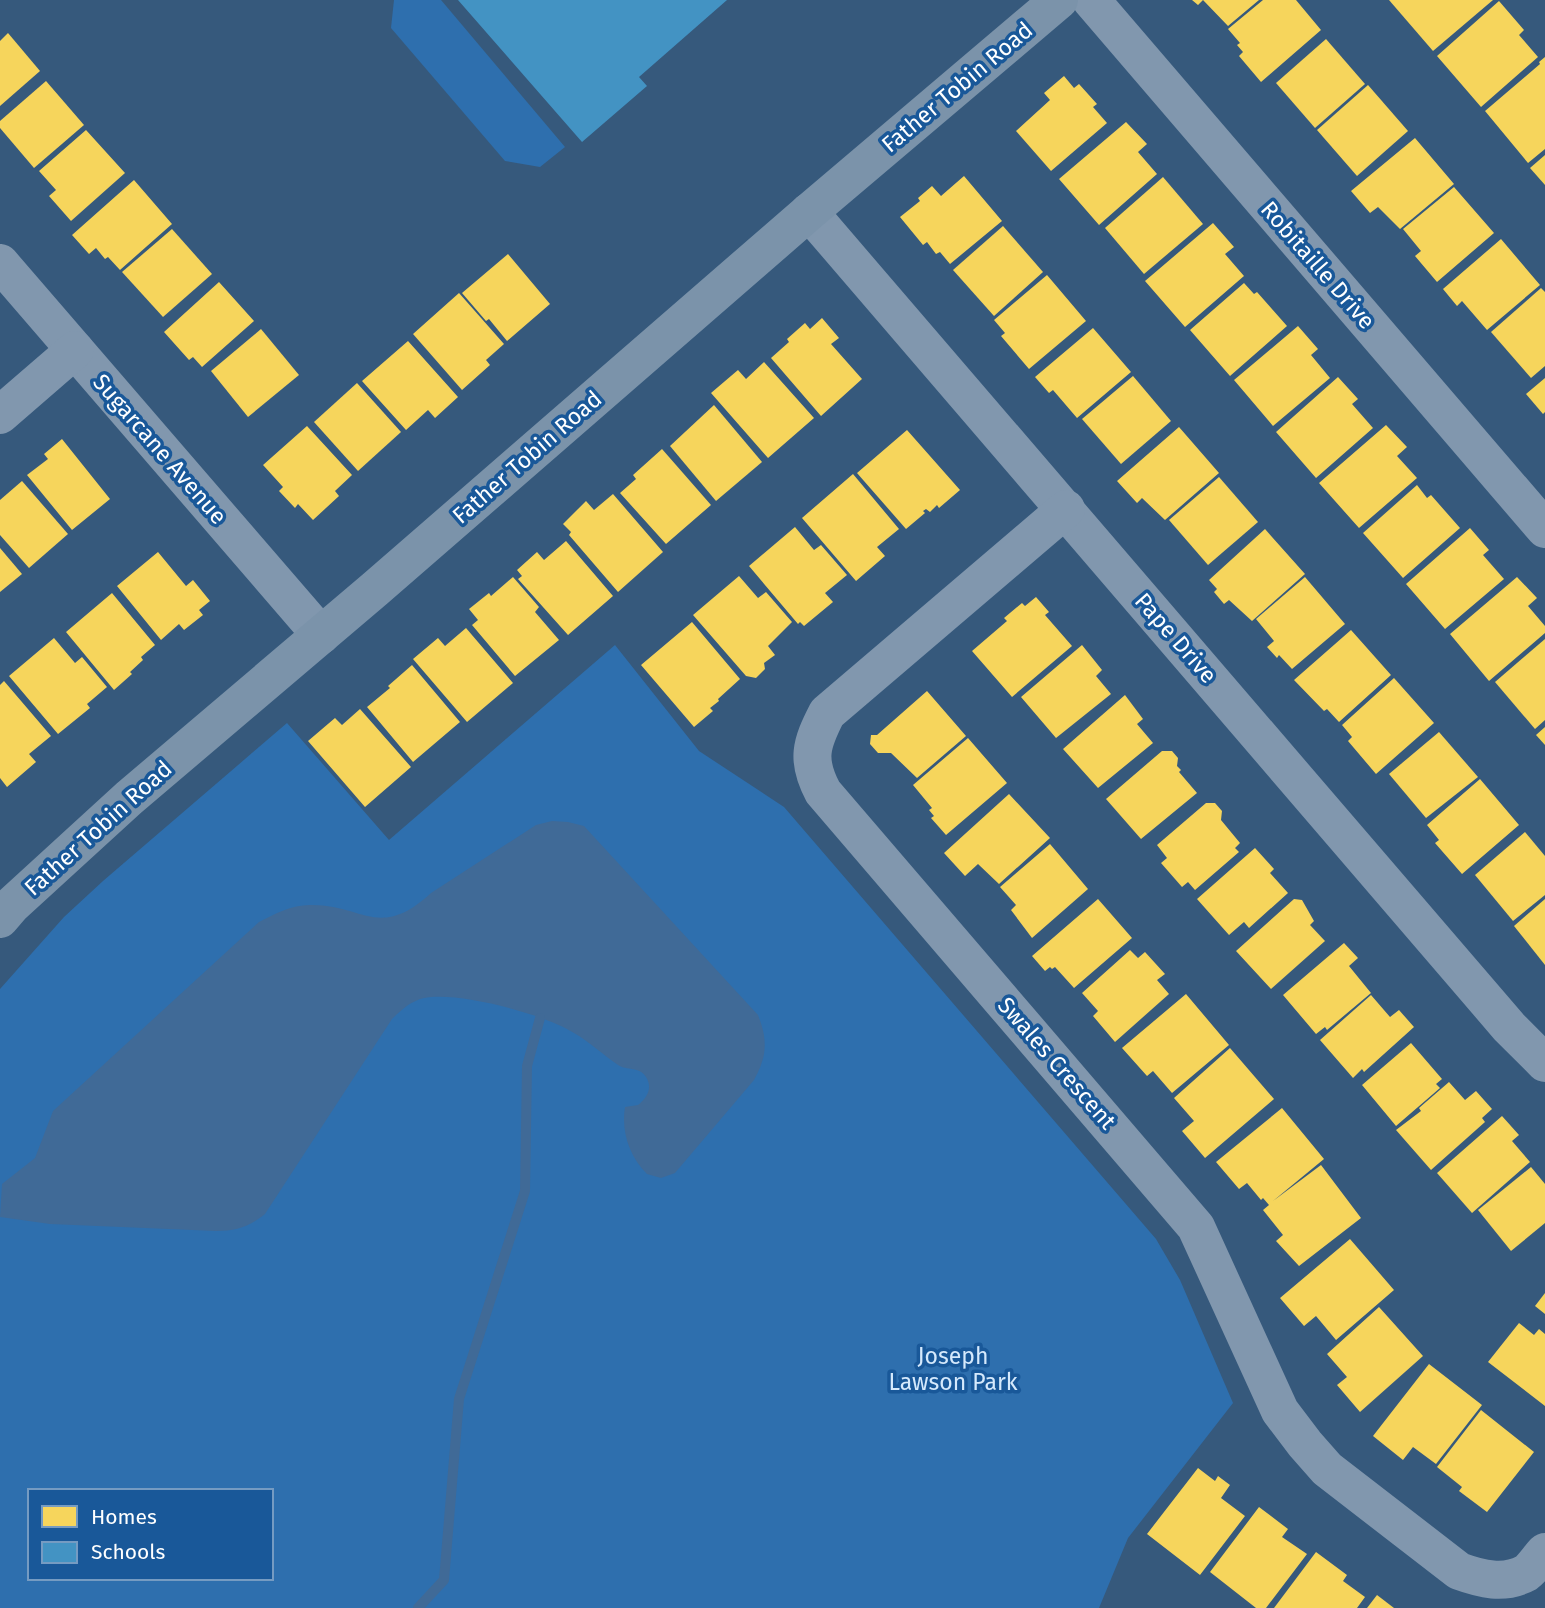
<svg xmlns="http://www.w3.org/2000/svg" width="1545" height="1608" viewBox="0 0 1545 1608" font-family="'Fira Sans',sans-serif">
	<style>
		.green { fill: #2e6fae; fill-rule: evenodd }
		.water { fill: #406a97 }
		.homes { fill: #f6d55c }
		.schools { fill: #4393c3 }
		.lines { fill: none; stroke-linecap: round; stroke-linejoin: round }
		.stream { stroke: #406a97; stroke-width: 10 }
		.street { stroke: #8197ae; stroke-width: 38 }
		.secondary { stroke: #7b93aa; stroke-width: 38 }
		.labels { text-anchor: middle; stroke-width: 7; stroke-linejoin: round; paint-order: stroke }
		.street-label { font-size: 23px; fill: #fff; stroke: #195899 }
		.park-label { font-size: 23px; fill: #d5e9fc; stroke: #195899 }
	</style>
	<rect width="100%" height="100%" fill="#36597c"/>
	<!-- green -->
	<g class="green">
		<path d="M394 0H441L565 147 540 167 505 161 391 28Z"/>
		<path d="M615 645 699 751 784 807 1156 1239 1180 1280 1233 1403 1128 1538 1099 1608H0V989L64 917 103 881 287 723 389 840ZM30 1491H271V1578H30Z"/>
	</g>
	<!-- water -->
	<path class="water" d="M552 821 568 822 584 826 758 1015C768 1040 767 1057 754 1080L675 1173 661 1178 647 1174C629 1156 621 1131 625 1107L638 1105C647 1098 653 1088 646 1077 639 1066 627 1071 618 1065 603 1055 590 1042 574 1033 544 1014 458 991 424 998 411 1001 401 1010 392 1019L265 1214C249 1227 236 1231 216 1231L50 1224 0 1217 2 1184 35 1158 53 1111 259 922C275 914 291 905 310 905 363 904 379 941 431 893L536 825Z"/>
	<!-- homes -->
	<g class="homes">
		<path d="M1192 0H1259L1228 26 1203 0 1198 5Z"/>
		<path d="M1263 0H1296L1321 30 1261 82 1239 56 1243 52 1237 45 1240 43 1228 29Z"/>
		<path d="M1389 0H1493L1433 51Z"/>
		<path d="M1499 1 1524 30 1519 35 1538 57 1481 107 1437 56Z"/>
		<path d="M8 33 40 71 0 106V41Z"/>
		<path d="M1326 39 1365 84 1315 128 1276 83Z"/>
		<path d="M1545 57V149L1528 163 1485 111 1540 64 1539 62Z"/>
		<path d="M1064 76 1074 88 1079 84 1097 104 1093 107 1107 123 1051 171 1016 131 1050 100 1044 93Z"/>
		<path d="M46 81 84 125 34 168 0 128V121Z"/>
		<path d="M1368 85 1408 131 1357 176 1317 130Z"/>
		<path d="M1126 122 1147 144 1138 152 1157 174 1099 225 1059 179Z"/>
		<path d="M86 130 125 173 71 221 49 196 56 190 39 171Z"/>
		<path d="M1415 138 1454 184 1400 229 1378 207 1370 213 1351 191Z"/>
		<path d="M1545 155V185L1530 168Z"/>
		<path d="M964 176 1002 221 950 264 940 252 936 254 927 242 923 245 900 217 920 201 918 198 932 186 941 196Z"/>
		<path d="M1163 177 1203 224 1144 274 1105 228Z"/>
		<path d="M134 180 172 224 120 270 108 257 105 259 96 248 89 254 72 235Z"/>
		<path d="M1454 187 1494 233 1437 282 1415 256 1421 251 1403 229Z"/>
		<path d="M1213 223 1234 247 1225 254 1244 276 1185 327 1145 281Z"/>
		<path d="M1003 226 1043 272 994 316 953 270Z"/>
		<path d="M172 229 212 274 163 317 122 272Z"/>
		<path d="M1501 239 1540 285 1487 330 1462 301 1457 306 1443 289Z"/>
		<path d="M508 254 550 304 507 341 489 319 486 321 462 293Z"/>
		<path d="M1047 275 1086 321 1029 369 1001 336 1005 333 994 320Z"/>
		<path d="M219 282 254 321 202 367 193 357 189 360 164 332Z"/>
		<path d="M1244 283 1254 294 1257 292 1287 326 1230 376 1190 330Z"/>
		<path d="M1541 288 1545 292V366L1531 378 1491 332Z"/>
		<path d="M459 293 504 344 486 360 490 365 462 390 413 334Z"/>
		<path d="M822 318 839 338 831 344 862 379 821 416 771 358 789 342 787 339 805 323 810 329Z"/>
		<path d="M1298 326 1318 349 1311 355 1330 378 1273 426 1234 380Z"/>
		<path d="M1093 328 1131 372 1077 418 1053 390 1049 393 1035 377Z"/>
		<path d="M261 329 299 375 248 417 211 371Z"/>
		<path d="M408 341 458 397 435 418 428 410 406 430 362 381Z"/>
		<path d="M764 362 814 418 768 458 711 393 738 370 746 379Z"/>
		<path d="M1133 376 1171 421 1121 464 1082 419Z"/>
		<path d="M1338 377 1358 399 1352 404 1373 428 1316 478 1276 432Z"/>
		<path d="M1545 378V412L1543 414 1526 394Z"/>
		<path d="M357 383 401 432 358 471 314 422Z"/>
		<path d="M714 405 762 462 716 501 670 446Z"/>
		<path d="M1386 425 1407 447 1397 456 1417 478 1359 528 1319 483Z"/>
		<path d="M307 426 352 475 335 491 339 496 313 520 298 504 295 508 279 491 283 487 263 465Z"/>
		<path d="M1179 427 1219 473 1165 520 1142 498 1137 503 1117 481Z"/>
		<path d="M907 430 960 490 939 508 937 505 930 512 926 509 923 511 925 513 906 529 857 473Z"/>
		<path d="M62 439 110 499 72 530 27 475 48 459 44 454Z"/>
		<path d="M662 449 711 505 666 544 620 493 636 479 633 475Z"/>
		<path d="M853 474 899 529 877 547 885 556 856 581 802 518Z"/>
		<path d="M1219 477 1258 522 1208 565 1169 520Z"/>
		<path d="M22 481 68 534 29 568 0 535V500Z"/>
		<path d="M1417 485 1427 498 1431 495 1460 528 1403 578 1363 533Z"/>
		<path d="M613 494 663 552 618 592 569 535 571 532 563 524 586 501 594 510Z"/>
		<path d="M795 527 814 550 821 545 847 575 825 593 833 602 804 626 800 622 798 624 749 566Z"/>
		<path d="M1470 528 1489 550 1483 555 1504 579 1445 629 1406 584Z"/>
		<path d="M1265 529 1305 574 1252 621 1229 600 1224 604 1214 592 1217 589 1209 580Z"/>
		<path d="M566 541 613 596 568 635 518 579 522 576 517 570 537 552 544 560Z"/>
		<path d="M0 548 22 574 0 592Z"/>
		<path d="M158 552 186 586 193 580 210 601 199 610 203 615 184 630 179 624 161 640 117 586Z"/>
		<path d="M739 576 758 598 766 592 792 622 768 646 775 655 764 663 765 669 756 678 746 676 693 615Z"/>
		<path d="M513 577 539 607 535 612 559 640 515 676 472 625 478 620 469 609 489 593 491 596Z"/>
		<path d="M1305 577 1345 624 1292 669 1279 655 1277 658 1267 647 1274 641 1256 619Z"/>
		<path d="M1517 577 1537 598 1528 606 1545 626V633L1489 681 1450 634Z"/>
		<path d="M112 593 155 645 141 657 143 660 130 672 132 674 114 690 66 632Z"/>
		<path d="M1036 597 1049 612 1045 615 1072 646 1012 697 972 651 1007 621 1004 618 1022 603 1025 606Z"/>
		<path d="M692 622 740 679 718 699 719 701 710 708 713 711 694 727 641 665Z"/>
		<path d="M466 628 513 683 467 722 413 659 438 638 445 646Z"/>
		<path d="M1351 630 1391 675 1339 722 1327 709 1324 711 1294 680Z"/>
		<path d="M54 638 75 663 82 657 107 687 87 704 90 708 58 734 9 676Z"/>
		<path d="M1545 639V720L1535 729 1495 682Z"/>
		<path d="M1082 645 1102 670 1096 676 1111 694 1056 738 1021 697Z"/>
		<path d="M412 665 460 722 413 762 367 707 390 688 388 686Z"/>
		<path d="M1394 678 1434 723 1376 774 1348 741 1352 737 1342 725Z"/>
		<path d="M4 681 51 736 29 754 36 762 7 787 0 778V685Z"/>
		<path d="M927 691 966 736 917 778 891 753H878L870 744 871 735H877Z"/>
		<path d="M1125 695 1143 719 1137 724 1153 743 1098 788 1063 749Z"/>
		<path d="M360 709 411 767 365 807 308 741 335 718 342 725Z"/>
		<path d="M1545 727V745L1536 735Z"/>
		<path d="M1439 732 1478 777 1426 818 1389 774Z"/>
		<path d="M968 738 1007 783 946 835 931 818 934 816 929 810 932 808 913 785Z"/>
		<path d="M1162 751H1172L1178 758 1177 766 1181 770 1179 772 1197 793 1141 839 1106 799Z"/>
		<path d="M1480 779 1519 825 1462 874 1435 843 1439 840 1427 825Z"/>
		<path d="M1009 794 1050 838 999 884 978 864 965 876 944 853Z"/>
		<path d="M1206 803H1215L1222 811 1221 820 1240 843 1235 848 1239 852 1195 890 1188 882 1182 887 1161 863 1167 858 1157 845Z"/>
		<path d="M1525 832 1545 856V895L1513 921 1475 875Z"/>
		<path d="M1050 844 1088 889 1032 938 1011 910 1016 905 1000 887Z"/>
		<path d="M1255 848 1274 869 1270 873 1288 893 1249 928 1244 922 1229 935 1197 899Z"/>
		<path d="M1098 899 1132 938 1074 988 1055 967 1052 969 1050 967 1045 971 1032 956Z"/>
		<path d="M1294 899 1302 900 1314 921 1310 925 1325 941 1271 989 1236 951Z"/>
		<path d="M1545 899V965L1514 926Z"/>
		<path d="M1344 943 1358 958 1349 966 1371 993 1327 1030 1325 1027 1316 1034 1283 995Z"/>
		<path d="M1130 950 1138 958 1145 952 1165 974 1157 980 1169 994 1115 1042 1093 1016 1098 1011 1082 993Z"/>
		<path d="M1186 994 1229 1045 1172 1093 1153 1071 1147 1076 1122 1048Z"/>
		<path d="M1371 995 1390 1017 1399 1010 1414 1027 1364 1072 1362 1069 1353 1078 1320 1040Z"/>
		<path d="M1411 1043 1442 1079 1436 1084 1440 1088 1396 1126 1362 1085Z"/>
		<path d="M1230 1048 1274 1099 1205 1158 1182 1131 1194 1121 1174 1098Z"/>
		<path d="M1449 1082 1465 1100 1476 1091 1492 1109 1482 1118 1485 1122 1431 1170 1396 1130 1421 1111 1419 1108Z"/>
		<path d="M1282 1108 1324 1159 1273 1201 1321 1165 1361 1218 1299 1266 1276 1241 1283 1235 1263 1210 1269 1205 1263 1198 1261 1200 1247 1183 1239 1189 1216 1162Z"/>
		<path d="M1502 1116 1519 1135 1512 1141 1530 1162 1472 1213 1437 1173Z"/>
		<path d="M1531 1167 1545 1184V1223L1511 1251 1478 1210Z"/>
		<path d="M1350 1239 1394 1290 1336 1340 1316 1316 1304 1326 1280 1298Z"/>
		<path d="M1545 1293V1314L1535 1306Z"/>
		<path d="M1379 1307 1423 1356 1360 1412 1337 1385 1347 1377 1327 1354Z"/>
		<path d="M1519 1323 1534 1335 1539 1329 1545 1334V1406L1488 1362Z"/>
		<path d="M1429 1364 1482 1405 1436 1464 1413 1447 1403 1460 1373 1436Z"/>
		<path d="M1481 1410 1534 1452 1487 1512 1459 1491 1462 1487 1437 1467Z"/>
		<path d="M1198 1468 1215 1481 1218 1476 1230 1485 1221 1498 1245 1516 1200 1575 1147 1534Z"/>
		<path d="M1259 1507 1288 1529 1282 1537 1307 1554 1266 1608H1256L1210 1572Z"/>
		<path d="M1316 1552 1347 1575 1343 1581 1365 1597 1357 1608H1274Z"/>
		<path d="M1377 1595 1394 1608H1367Z"/>
	</g>
	<!-- schools -->
	<path class="schools" d="M458 0H727L639 77 647 86 582 142Z"/>
	<g class="lines">
		<!-- stream -->
		<path class="stream" d="M418 1608 444 1580 459 1399 525 1191 527 1066 540 1018"/>
		<!-- street -->
		<g class="street">
			<path d="M1091 0 1545 529"/>
			<path d="M809 212 1509 1027 1545 1063"/>
			<path d="M0 263 321 635"/>
			<path d="M0 415 75 350"/>
			<path d="M1066 509 827 713C811 744 806 760 823 792L1196 1227 1280 1411 1305 1444 1327 1469 1459 1571C1481 1579 1504 1585 1526 1573 1533 1568 1539 1558 1545 1552"/>
		</g>
		<!-- secondary -->
		<path class="secondary" d="M0 919 12 905 129 798 375 589 809 212 1059 0"/>
	</g>
	<g class="labels">
		<!-- street labels -->
		<g class="street-label">
			<text transform="translate(957 87) rotate(-40)" y="8">Father Tobin Road</text>
			<text transform="translate(1318 265) rotate(49)" y="8">Robitaille Drive</text>
			<text transform="translate(160 449) rotate(49)" y="8">Sugarcane Avenue</text>
			<text transform="translate(527 457) rotate(-41)" y="8">Father Tobin Road</text>
			<text transform="translate(1176 638) rotate(49)" y="8">Pape Drive</text>
			<text transform="translate(98 828) rotate(-42)" y="8">Father Tobin Road</text>
			<text transform="translate(1057 1063) rotate(49)" y="8">Swales Crescent</text>
		</g>
		<!-- park labels -->
		<g class="park-label">
			<text x="953" y="1364">Joseph<tspan x="953" dy="26">Lawson Park</tspan></text>
		</g>
	</g>
	<!-- legend -->
	<rect x="28" y="1489" width="245" height="91" fill="#195899" stroke="#759bc2" stroke-width="2"/>
	<rect x="42" y="1506" width="35" height="21" fill="#f6d55c" stroke="#759bc2" stroke-width="2"/>
	<text x="91" y="1524" font-size="21" fill="#ffffff">Homes</text>
	<rect x="42" y="1542" width="35" height="21" fill="#4393c3" stroke="#759bc2" stroke-width="2"/>
	<text x="91" y="1559" font-size="21" fill="#ffffff">Schools</text>
</svg>
